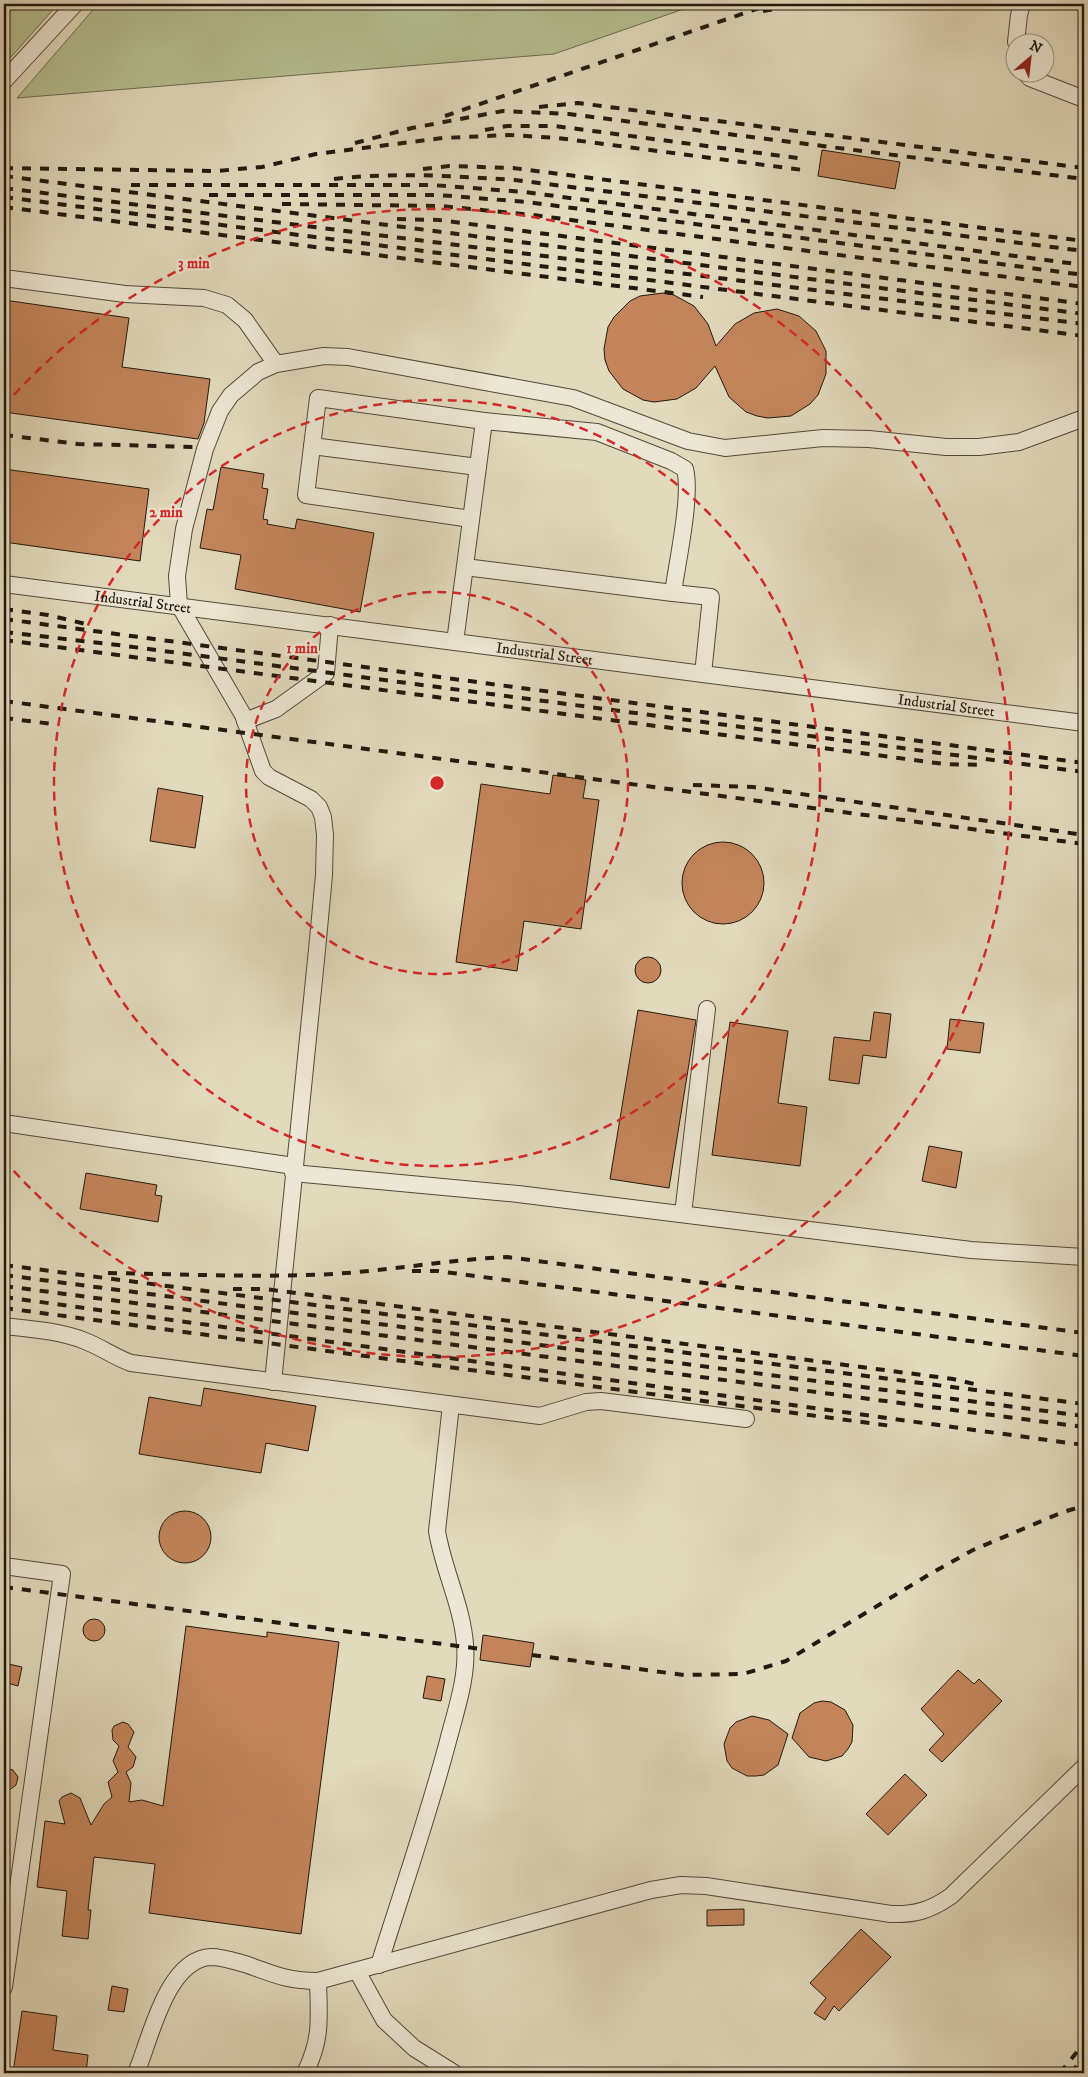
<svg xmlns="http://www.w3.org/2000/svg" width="1088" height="2077" viewBox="0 0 1088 2077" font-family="'IM FELL DW Pica',serif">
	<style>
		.green { fill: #b5bf90; stroke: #6c6c4e }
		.building { fill: #c4855c; stroke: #23190d }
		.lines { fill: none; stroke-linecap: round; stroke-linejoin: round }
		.minor-casing { stroke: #534939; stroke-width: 18 }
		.minor { stroke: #ece7d4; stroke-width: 16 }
		.rail { stroke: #23190d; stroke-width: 4; stroke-dasharray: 9 9; stroke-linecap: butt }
		.ring { fill: none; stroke: #d62828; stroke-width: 2.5; stroke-dasharray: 9 6 }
		.labels { text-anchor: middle; stroke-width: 4.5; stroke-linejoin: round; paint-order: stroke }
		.street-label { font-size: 15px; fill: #23190d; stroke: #ece7d4 }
		.centre { fill: #d62828; stroke: #ece7d4; stroke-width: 2.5 }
		.ring-label { font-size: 15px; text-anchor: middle; font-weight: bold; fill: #d62828; stroke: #ece7d4; stroke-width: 4.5; stroke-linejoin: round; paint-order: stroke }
	</style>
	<rect width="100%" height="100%" fill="#e2dabd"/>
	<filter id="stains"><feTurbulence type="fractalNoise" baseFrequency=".004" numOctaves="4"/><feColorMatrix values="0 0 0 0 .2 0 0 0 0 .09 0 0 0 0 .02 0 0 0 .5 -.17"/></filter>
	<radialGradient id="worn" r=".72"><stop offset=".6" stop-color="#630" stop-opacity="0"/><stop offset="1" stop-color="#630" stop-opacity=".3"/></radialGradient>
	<!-- green -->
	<g class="green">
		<path d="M4 4H58L4 65Z"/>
		<path d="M98 4H698L554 54 17 98Z"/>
	</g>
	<!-- building -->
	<g class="building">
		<path d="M822 150 900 162 895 189 818 176Z"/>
		<path d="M663 293 674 295 694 306 708 324 716 346 735 324 754 313 777 309 799 316 816 331 826 351V374L818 395 810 404 791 416 768 418 757 416 746 412 729 397 715 366 696 388 677 399 654 402 643 400 623 389 609 371 605 360 604 349 608 327 614 317 630 301 640 296Z"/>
		<path d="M4 300 129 318 122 367 210 379 204 423 198 439 4 412Z"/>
		<path d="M221 467 264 474 262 488 268 489 263 519 268 520 267 524 295 529 297 519 374 533 360 612 235 589 241 555 200 548 207 509 213 510Z"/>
		<path d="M4 469 149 489 140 561 4 542Z"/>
		<path d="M553 775 586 780 583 798 599 800 581 929 524 921 517 971 456 962 481 784 550 794Z"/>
		<path d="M158 788 203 796 195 848 150 841Z"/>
		<circle cx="723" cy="883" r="41"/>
		<circle cx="648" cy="970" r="13"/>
		<path d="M638 1010 696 1020 669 1188 610 1179Z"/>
		<path d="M874 1012 891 1014 886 1058 863 1055 859 1084 829 1080 834 1037 870 1041Z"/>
		<path d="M950 1019 984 1023 980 1053 947 1049Z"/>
		<path d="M730 1022 788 1031 778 1103 807 1107 800 1166 712 1155Z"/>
		<path d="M929 1146 962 1152 956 1188 922 1181Z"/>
		<path d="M86 1173 157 1185 155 1195 162 1196 158 1222 80 1209Z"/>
		<path d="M204 1388 316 1406 308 1451 266 1443 261 1473 139 1454 149 1397 201 1406Z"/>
		<circle cx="185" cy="1537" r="26"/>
		<circle cx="94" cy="1630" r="11"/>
		<path d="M186 1626 267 1637V1632L339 1642 301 1934 149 1913 155 1864 94 1857 88 1910H91L88 1939 62 1936 67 1891 37 1887 45 1821 65 1824 59 1801 62 1797 71 1793 80 1798 91 1825 104 1804 112 1797 108 1782 118 1772 113 1761 119 1746 113 1740 112 1730 114 1726 123 1722 128 1724 134 1732 128 1747 136 1757 133 1767 126 1772 131 1783 129 1802 142 1800 163 1806Z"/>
		<path d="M483 1635 534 1643 530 1667 480 1660Z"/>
		<path d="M4 1663 22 1667 18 1686 4 1682Z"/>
		<path d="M958 1670 974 1684 979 1679 1002 1701 942 1762 929 1750 944 1734 921 1709Z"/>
		<path d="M427 1676 445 1679 441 1701 423 1698Z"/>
		<path d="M822 1701 831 1702 845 1710 853 1725 852 1742 848 1749 842 1756 826 1761 809 1757 792 1738 800 1713 814 1703Z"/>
		<path d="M752 1716 769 1720 788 1734 778 1765 764 1775 756 1776H747L732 1768 727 1761 724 1744 730 1728 736 1722Z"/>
		<path d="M4 1768 13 1770 18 1777 16 1785 4 1794Z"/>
		<path d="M905 1774 927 1795 888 1835 866 1814Z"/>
		<path d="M744 1909V1925L707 1926V1910Z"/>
		<path d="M861 1929 891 1957 839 2011 834 2006 825 2020 814 2013 826 1998 810 1983Z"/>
		<path d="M112 1986 128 1989 124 2012 108 2010Z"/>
		<path d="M22 2011 57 2016 53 2050 88 2055 86 2073H13Z"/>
	</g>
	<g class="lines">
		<!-- minor casing -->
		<g class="minor-casing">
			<g id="minor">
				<path d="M1016 42 1019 15 1022 4"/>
				<path d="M1024 72 1030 78 1084 99"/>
				<path d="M4 81 75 4"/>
				<path d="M4 278 125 294 204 298 227 305 245 320 276 364"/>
				<path d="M312 446 478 467"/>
				<path d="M471 519 306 495 318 398 484 421"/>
				<path id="s1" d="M4 584 1084 723"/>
				<path d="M673 593 711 597 703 674"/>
				<path d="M455 642 484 421 597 432 671 461 685 469C692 496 677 563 673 593L465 567"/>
				<path d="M245 721 276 709 326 673 330 625"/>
				<path d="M4 1123 294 1166"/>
				<path d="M293 1173 518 1194 971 1250 1084 1257"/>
				<path d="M683 1214 707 1009"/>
				<path d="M4 1326C31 1329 60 1331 85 1341 101 1347 114 1357 131 1363L540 1416 586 1402 601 1401 746 1419"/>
				<path d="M273 1382 317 950 324 875 325 835 323 817 319 807 311 799 269 777 263 771 243 715 179 605 177 576 184 529 205 449 220 411 231 395 258 372 276 364 324 356 348 357 573 398 688 441 725 448 823 438 869 439 946 447H979L1019 442 1084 418"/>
				<path d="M4 1566 62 1574 4 1987"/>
				<path d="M379 1965C402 1891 428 1817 448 1741 456 1710 468 1676 465 1644 462 1605 443 1569 437 1531L451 1405"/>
				<path d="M357 1971 384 2020 414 2048 454 2073"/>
				<path d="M136 2073C150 2041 166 1959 211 1957 222 1957 234 1961 245 1964 274 1974 286 1981 318 1981L651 1890 681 1885 706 1886 891 1914C915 1915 931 1910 951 1896L1084 1767"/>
				<path d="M305 2073C322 2039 319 2018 318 1981"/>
			</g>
		</g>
		<!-- minor -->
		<use href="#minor" class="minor"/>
		<!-- rail -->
		<g class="rail">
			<path d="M763 11 803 4"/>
			<path d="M539 107 578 103 1084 168"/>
			<path d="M445 116 771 4"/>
			<path d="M485 130 507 126H555L805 159"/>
			<path d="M355 143 412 128 503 111 569 114 1084 179"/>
			<path d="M4 168 216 171 262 167 316 154 443 138 509 135 558 138 803 170"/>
			<path d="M423 169 449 166 513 168 1084 241"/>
			<path d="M4 176 1084 314"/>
			<path d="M334 179C395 172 454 176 515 180L1084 251"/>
			<path d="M131 185H432L524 192 1084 265"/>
			<path d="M4 188 1084 324"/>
			<path d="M209 195H438L527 202 1084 275"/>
			<path d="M4 197 1084 336"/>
			<path d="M282 204 441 206 533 215 1084 287"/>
			<path d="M4 207 703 297"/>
			<path d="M397 219 439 220 1084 304"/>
			<path d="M4 435 78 444 196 447"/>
			<path d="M4 609 48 615 86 624"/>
			<path d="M4 619 1084 763"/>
			<path d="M4 632 118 645 1084 772"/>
			<path d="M4 640 944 764 983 765"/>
			<path d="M4 701 1084 844"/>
			<path d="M4 718 53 724"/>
			<path d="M693 785 753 787 1084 835"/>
			<path d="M4 1265 1084 1404"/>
			<path d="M412 1271H437L1084 1356"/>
			<path d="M108 1273C174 1274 240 1277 306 1275 373 1274 440 1260 507 1257L1084 1333"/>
			<path d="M4 1275 1084 1416"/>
			<path d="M4 1286 1084 1427"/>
			<path d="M233 1289H265L953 1379 974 1384"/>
			<path d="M4 1297 1084 1445"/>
			<path d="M4 1308 892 1426"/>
			<path d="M4 1587 481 1649"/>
			<path d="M532 1655 684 1675 743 1674 786 1661 930 1574 973 1550 1063 1512 1084 1506"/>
			<path d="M1060 2073 1084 2043"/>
			<path d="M1071 2073 1084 2057"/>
			<path d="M1083 2073 1084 2071"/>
		</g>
	</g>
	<!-- distance rings -->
	<g class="ring">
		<circle cx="437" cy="783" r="191"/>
		<circle cx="437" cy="783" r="383"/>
		<path d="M4 406A574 574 0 1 1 4 1160"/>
	</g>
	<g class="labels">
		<!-- street labels -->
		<g class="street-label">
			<text dy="5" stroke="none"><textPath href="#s1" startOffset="140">Industrial Street</textPath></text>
			<text dy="5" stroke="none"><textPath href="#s1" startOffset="545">Industrial Street</textPath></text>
			<text dy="5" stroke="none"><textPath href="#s1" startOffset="950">Industrial Street</textPath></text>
		</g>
	</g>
	<circle cx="437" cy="783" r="8" class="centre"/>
	<g class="ring-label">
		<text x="194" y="268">3 min</text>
		<text x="166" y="517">2 min</text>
		<text x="302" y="653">1 min</text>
	</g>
	<!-- margin -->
	<rect width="1088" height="2077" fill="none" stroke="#e2dabd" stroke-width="20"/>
	<rect x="5" y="5" width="1078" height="2067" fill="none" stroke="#23190d" stroke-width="2.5"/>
	<rect x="10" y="10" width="1068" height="2057" fill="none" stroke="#23190d"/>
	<!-- north arrow -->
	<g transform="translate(1030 58) rotate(28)"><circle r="24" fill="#ece7d4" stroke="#9c9584"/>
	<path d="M0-4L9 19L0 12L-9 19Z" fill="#8f2418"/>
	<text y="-8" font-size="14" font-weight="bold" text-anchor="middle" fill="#23190d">N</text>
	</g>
	<rect width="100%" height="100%" filter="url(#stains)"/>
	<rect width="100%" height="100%" fill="url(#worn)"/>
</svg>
